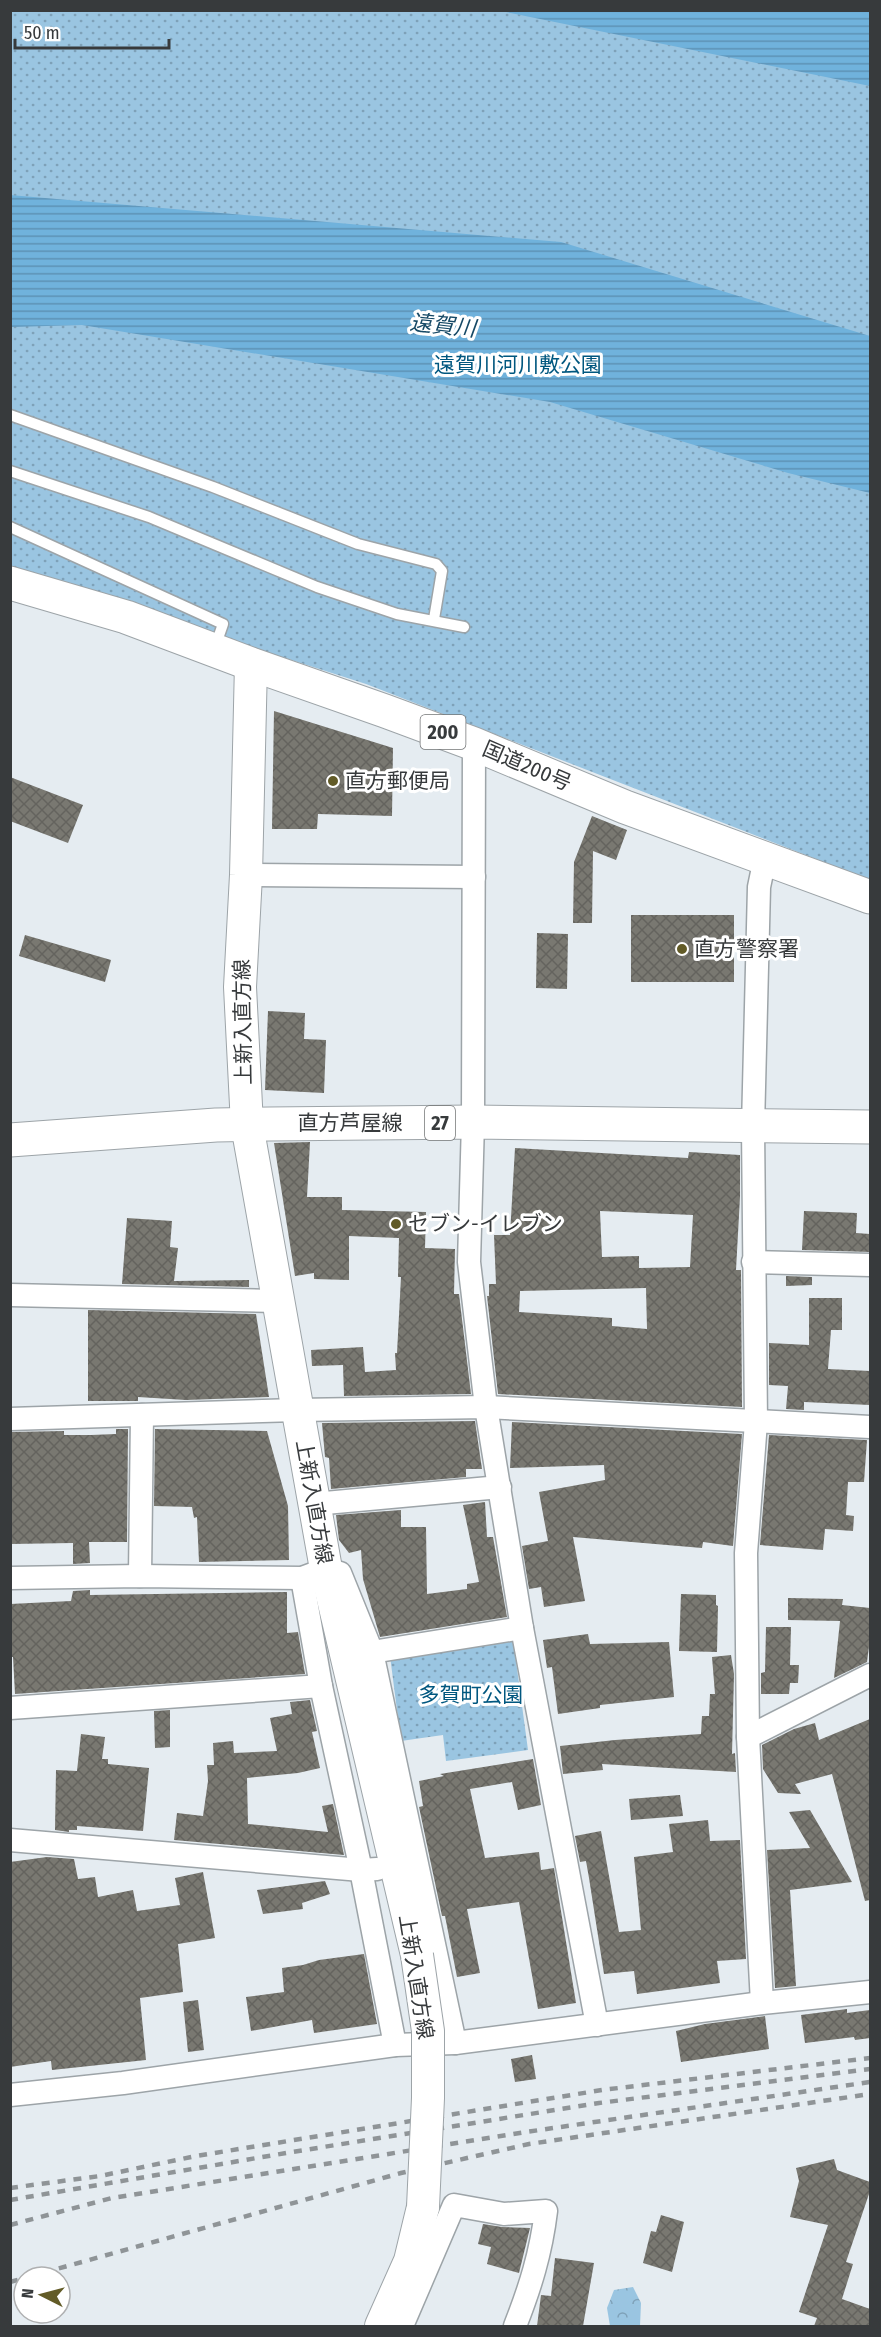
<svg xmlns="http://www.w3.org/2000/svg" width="881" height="2337" viewBox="0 0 881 2337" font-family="'Fira Sans Condensed','Noto Sans JP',sans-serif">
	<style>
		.forest { fill: url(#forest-crowns) }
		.park { fill: url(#park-dots) }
		.water { fill: url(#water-rules) }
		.building { fill: url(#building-cross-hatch); fill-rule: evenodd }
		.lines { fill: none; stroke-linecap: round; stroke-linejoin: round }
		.lane-casing { stroke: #9da4a8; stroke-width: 13 }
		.street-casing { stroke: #9da4a8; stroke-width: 25 }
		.secondary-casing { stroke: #9da4a8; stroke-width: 34 }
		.primary-casing { stroke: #9da4a8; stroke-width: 35 }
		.highway-casing { stroke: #9da4a8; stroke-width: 35 }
		.lane { stroke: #fff; stroke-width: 10 }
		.street { stroke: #fff; stroke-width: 22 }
		.secondary { stroke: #fff; stroke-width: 32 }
		.primary { stroke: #fff; stroke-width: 33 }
		.highway { stroke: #fff; stroke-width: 33 }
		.rail { stroke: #8f9497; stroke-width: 4.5; stroke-dasharray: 8 8; stroke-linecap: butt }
		.secondary-bridge-casing { stroke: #9da4a8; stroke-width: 34; stroke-linecap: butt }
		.secondary-bridge { stroke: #fff; stroke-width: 32 }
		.poi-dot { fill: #625b27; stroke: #fff; stroke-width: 2 }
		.labels { text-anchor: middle; stroke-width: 6; stroke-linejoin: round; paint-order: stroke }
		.shield { fill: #fff; stroke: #737576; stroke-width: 1.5 }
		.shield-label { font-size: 20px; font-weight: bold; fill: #373a3c }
		.park-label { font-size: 21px; fill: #00577f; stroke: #fff }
		.street-label { font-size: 21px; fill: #373a3c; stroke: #fff }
		.poi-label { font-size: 21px; fill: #373a3c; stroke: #fff; text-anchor: start }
		.water-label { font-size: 22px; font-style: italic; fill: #164966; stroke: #fff }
	</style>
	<defs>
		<pattern id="forest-crowns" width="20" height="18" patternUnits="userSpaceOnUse" patternTransform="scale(1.5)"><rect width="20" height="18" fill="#9ac5e1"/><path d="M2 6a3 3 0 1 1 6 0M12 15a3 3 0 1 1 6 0" fill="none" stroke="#7ea1b8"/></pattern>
		<pattern id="park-dots" width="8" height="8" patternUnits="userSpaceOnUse" patternTransform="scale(1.5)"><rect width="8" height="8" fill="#9ac5e1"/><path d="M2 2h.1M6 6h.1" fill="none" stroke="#7ea1b8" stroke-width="1.8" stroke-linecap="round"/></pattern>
		<pattern id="water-rules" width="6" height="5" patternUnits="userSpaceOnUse" patternTransform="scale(1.5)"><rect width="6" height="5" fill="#70b2dc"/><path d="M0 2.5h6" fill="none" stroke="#5d92b4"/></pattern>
		<pattern id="building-cross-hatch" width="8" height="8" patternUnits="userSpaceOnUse" patternTransform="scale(1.5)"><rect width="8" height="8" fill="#797871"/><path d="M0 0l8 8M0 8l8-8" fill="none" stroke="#64635e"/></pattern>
	</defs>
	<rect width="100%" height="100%" fill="#e5ecf1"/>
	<!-- forest -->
	<path class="forest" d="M633 2287 641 2303 640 2326H610L607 2308 614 2290Z"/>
	<!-- park -->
	<g class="park">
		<path d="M11 11H870V880L366 684 11 570Z"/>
		<path d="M513 1639 528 1750 446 1761 443 1735 401 1741 390 1656Z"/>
	</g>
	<!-- water -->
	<g class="water">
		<path d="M501 11H870V86Z"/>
		<path d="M10 195 561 242 870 336V493L788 473 550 402 82 325 11 327Z"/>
	</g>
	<!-- building -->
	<g class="building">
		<path d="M274 711 393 748 392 816 318 814 317 829H272Z"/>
		<path d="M10 777 83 805 68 843 10 821Z"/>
		<path d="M592 816 627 830 616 860 593 851 592 923H573L574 862Z"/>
		<rect x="631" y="915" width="103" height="67"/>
		<path d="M537 933 568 934 567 989 536 988Z"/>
		<path d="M25 935 111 960 105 982 19 956Z"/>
		<path d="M268 1011 305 1013 304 1039 326 1040 324 1093 265 1090Z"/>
		<path d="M310 1142 307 1197H342V1210L426 1212 425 1248 455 1249 454 1294H459L471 1394 344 1396 343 1365 312 1366 311 1350 363 1347 365 1372 396 1370 395 1353H397L401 1277H398L399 1238 349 1236V1280L314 1279V1273L295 1276 274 1143Z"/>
		<path d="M515 1148 688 1158 689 1152 740 1155V1197L736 1270H741L742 1407 498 1394 487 1296H489V1284H496L494 1235H510ZM600 1211 693 1215 690 1267 639 1268V1256L602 1257ZM646 1288 647 1329 612 1326V1318L519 1312 520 1291Z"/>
		<path d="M804 1211 857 1213 856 1233 870 1234V1252L802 1250Z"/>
		<path d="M127 1218 172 1221 170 1247 178 1248 174 1281 249 1280V1287L122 1284Z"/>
		<path d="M786 1276 812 1277V1285L786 1286Z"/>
		<path d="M809 1298H842V1330H831L828 1369 870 1371V1405L804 1402V1410L786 1409 788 1386 769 1385V1343L809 1345Z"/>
		<path d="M88 1310 256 1314 269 1397 186 1400 138 1397V1401H88Z"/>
		<path d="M475 1421 482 1469H466V1477L331 1489 329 1458 325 1457 322 1423Z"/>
		<path d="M512 1422 742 1434 733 1546 703 1542 702 1548 573 1537 585 1601 544 1607 541 1587 529 1589 522 1546 548 1541 539 1492 605 1480 604 1465 510 1468Z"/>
		<path d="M116 1429H128L127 1542H89L90 1563 73 1564V1543L10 1544V1432L64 1431V1435H91L116 1434Z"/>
		<path d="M155 1429 267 1431 288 1506 289 1560 199 1562 197 1517 194 1518 192 1507 154 1506Z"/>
		<path d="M769 1435 867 1440 864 1482H848L846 1515 854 1516 853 1531 825 1529 823 1550 760 1545Z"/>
		<path d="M485 1502 487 1537H493L507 1617 380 1637 363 1579 361 1550 349 1553 339 1540 336 1515 401 1510V1527H426L427 1594 467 1589V1584L479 1582 463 1505Z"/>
		<path d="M90 1590V1595L287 1592V1633L298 1632 305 1674 15 1694 13 1657H10V1604L71 1601 73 1591Z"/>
		<path d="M681 1594 716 1595V1605L718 1606 717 1652 679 1651Z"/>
		<path d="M788 1598 843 1599 842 1605 870 1608V1639L867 1662 834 1678 840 1621 788 1620Z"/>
		<path d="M766 1627H791L790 1665H799L798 1683H790L789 1694H761V1673L765 1672Z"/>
		<path d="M588 1634 590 1644 669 1642 674 1697 600 1705V1708L558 1714 552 1667 547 1668 543 1640Z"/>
		<path d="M731 1655 734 1674 732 1754 735 1753 736 1772 602 1764 603 1770 563 1774 560 1746 615 1740 701 1734 702 1716H709L710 1694H715L712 1657Z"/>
		<path d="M310 1700 317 1731 312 1732 320 1768 298 1773 247 1778 248 1824 328 1832 322 1806 333 1804 344 1855 174 1840 177 1813 203 1816 208 1781 207 1765H214L213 1743 233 1741 234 1753 277 1751 270 1718 292 1714 290 1702Z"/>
		<path d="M170 1710V1747L155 1748 154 1711Z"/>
		<path d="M870 1719V1900L865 1901 832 1774 795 1784 801 1794 778 1793 763 1769 762 1745 794 1729 815 1723 819 1740Z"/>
		<path d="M81 1734 105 1737 102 1759H108V1764L149 1768 143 1831 77 1826V1830H69V1832L55 1830 56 1770 77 1771Z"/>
		<path d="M533 1759 541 1805 518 1810 512 1782 470 1789 485 1858 539 1852 541 1870 554 1868 576 2003 538 2009 519 1902 467 1909 480 1973 457 1977 445 1916H442L419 1807 423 1806 419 1781 444 1776 440 1774Z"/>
		<path d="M680 1795 683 1816 631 1820 629 1799Z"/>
		<path d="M810 1810 852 1882 790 1890 796 1986 775 1988 767 1850 810 1848 789 1812Z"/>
		<path d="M708 1820 710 1841 740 1840 746 1959 717 1961 720 1983 637 1994 634 1971 604 1974 589 1878 586 1861 580 1862 575 1836 601 1831 619 1932 641 1930 634 1857 673 1852 669 1824Z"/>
		<path d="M47 1857 74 1859 78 1879 95 1877 98 1897 133 1890 137 1911 180 1905 175 1878 203 1872 215 1938 178 1944 183 1992 140 1998 146 2060 52 2070 51 2061 10 2067V1862Z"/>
		<path d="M325 1881 330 1894 302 1903 303 1909 263 1914 257 1890Z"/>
		<path d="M364 1954 377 2024 314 2033 312 2020 251 2031 246 1997 284 1992 282 1968 303 1965 319 1960Z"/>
		<path d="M198 2000 204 2050 188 2052 183 2002Z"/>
		<path d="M847 2009V2013L870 2010V2038L855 2040 854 2037 805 2043 801 2015Z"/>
		<path d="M765 2016 769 2049 681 2062 676 2031 705 2024Z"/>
		<path d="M532 2055 536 2079 515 2082 511 2059Z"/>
		<path d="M834 2159 837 2170 870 2182V2191L846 2262 853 2264 842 2299 870 2309V2326H814L817 2318 799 2312 828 2225 790 2217 799 2181 796 2168Z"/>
		<path d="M661 2215 684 2222 672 2272 643 2263 651 2231 656 2232Z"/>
		<path d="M483 2224 502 2227 530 2228 519 2273 487 2264 491 2247 478 2244Z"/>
		<path d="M555 2258 594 2263 583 2326H537L541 2295 551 2296Z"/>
	</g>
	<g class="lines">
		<!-- lane casing -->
		<g class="lane-casing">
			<g id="lane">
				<path d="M10 415 213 487 358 544 436 564 442 571 434 619"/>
				<path d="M10 471 149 517 317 587 397 614 464 627"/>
				<path d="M10 527 223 624 215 647"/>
			</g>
		</g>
		<!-- street casing -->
		<g class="street-casing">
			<g id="street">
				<path d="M474 744 473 1122 469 1262 486 1407 522 1628 597 2025"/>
				<path d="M246 875 474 877"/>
				<path d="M753 1262 870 1265"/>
				<path d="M10 1295 276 1301"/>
				<path d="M10 1419 297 1410 486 1407 870 1427"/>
				<path d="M314 1504 500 1487"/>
				<path d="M140 1576 142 1415"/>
				<path d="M10 1578 140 1576 302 1578 326 1569 340 1573 372 1652 455 2043"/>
				<path d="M302 1578 321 1686 361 1870 395 2045"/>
				<path d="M372 1652 522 1628"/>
				<path d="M10 1708 321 1686"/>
				<path d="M748 1737 870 1675"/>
				<path d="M10 1840 361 1870 377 1869"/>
				<path d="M762 2003 748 1737 746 1553 756 1422 753 1127 759 887 765 858"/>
				<path d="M10 2095 123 2083 395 2045 455 2043 762 2003 870 1992"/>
				<path d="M402 2326 454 2205 504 2214 546 2211C541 2253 530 2288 515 2326"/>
			</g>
		</g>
		<!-- secondary casing -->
		<g class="secondary-casing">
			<g id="secondary">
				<path d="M251 664 246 875 240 987 247 1125 326 1569 417 1955"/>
				<path d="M381 2326 410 2261 423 2207"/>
			</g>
		</g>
		<!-- primary casing -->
		<g class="primary-casing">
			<path id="primary" d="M10 1140 216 1125 269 1124 473 1122 870 1127"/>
		</g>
		<!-- highway casing -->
		<g class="highway-casing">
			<path id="highway" d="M10 583 126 617 251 664 385 711 474 744 625 807 870 897"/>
		</g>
		<!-- lane -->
		<use href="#lane" class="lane"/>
		<!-- street -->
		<use href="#street" class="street"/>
		<!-- secondary -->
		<use href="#secondary" class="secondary"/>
		<!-- primary -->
		<use href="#primary" class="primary"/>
		<!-- highway -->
		<use href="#highway" class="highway"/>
		<!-- rail -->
		<g class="rail">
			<path d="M10 2188 100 2176 196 2156 602 2090 870 2058"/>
			<path d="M10 2200 292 2152 599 2103 870 2069"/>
			<path d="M10 2225 112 2198 526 2132 870 2082"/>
			<path d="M28 2277 401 2173 529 2144 870 2094"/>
			<path d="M10 2282 24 2278"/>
		</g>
		<!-- secondary-bridge casing -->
		<g class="secondary-bridge-casing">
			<path id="secondary-bridge" d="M417 1955 428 2031V2098L423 2207"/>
		</g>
		<!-- secondary-bridge -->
		<use href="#secondary-bridge" class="secondary-bridge"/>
	</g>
	<!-- markers -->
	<g class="poi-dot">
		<circle cx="333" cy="781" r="6"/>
		<circle cx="682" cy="949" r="6"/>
		<circle cx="396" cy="1224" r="6"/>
	</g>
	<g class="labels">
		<!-- shield labels -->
		<g class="shield">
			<rect x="420.5" y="715" width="45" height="34" rx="4.5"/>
			<rect x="425" y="1106" width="30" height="34" rx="4.5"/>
		</g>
		<g class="shield-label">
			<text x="443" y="739">200</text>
			<text x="440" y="1130">27</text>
		</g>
		<!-- park labels -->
		<g class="park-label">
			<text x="518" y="372">遠賀川河川敷公園</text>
			<text x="471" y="1702">多賀町公園</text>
		</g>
		<!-- street labels -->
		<g class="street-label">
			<text transform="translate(527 766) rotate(23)" y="7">国道200号</text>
			<text transform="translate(243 1022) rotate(-91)" y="7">上新入直方線</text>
			<text x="350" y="1130">直方芦屋線</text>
			<text transform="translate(314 1502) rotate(80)" y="7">上新入直方線</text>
			<text transform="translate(416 1977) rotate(81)" y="7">上新入直方線</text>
		</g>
		<!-- poi labels -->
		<g class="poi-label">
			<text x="345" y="788">直方郵便局</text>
			<text x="694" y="956">直方警察署</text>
			<text x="408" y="1231">セブン-イレブン</text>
		</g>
		<!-- water labels -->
		<g class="water-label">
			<text transform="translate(443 325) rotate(6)" y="8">遠賀川</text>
		</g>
	</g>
	<!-- border -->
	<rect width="881" height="2337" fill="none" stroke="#373a3c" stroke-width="24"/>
	<!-- north arrow -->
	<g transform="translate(42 2295) rotate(276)"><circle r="28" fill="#ffffff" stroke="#afb0b1" stroke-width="1.5"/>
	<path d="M0-4.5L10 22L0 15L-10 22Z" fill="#625b27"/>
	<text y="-9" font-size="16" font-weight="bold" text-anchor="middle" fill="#373a3c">N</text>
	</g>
	<!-- scale -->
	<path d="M15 39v9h154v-9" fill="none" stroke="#373a3c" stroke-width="3"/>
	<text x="24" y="39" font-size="18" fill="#373a3c" stroke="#ffffff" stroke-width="4.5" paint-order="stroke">50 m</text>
</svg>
